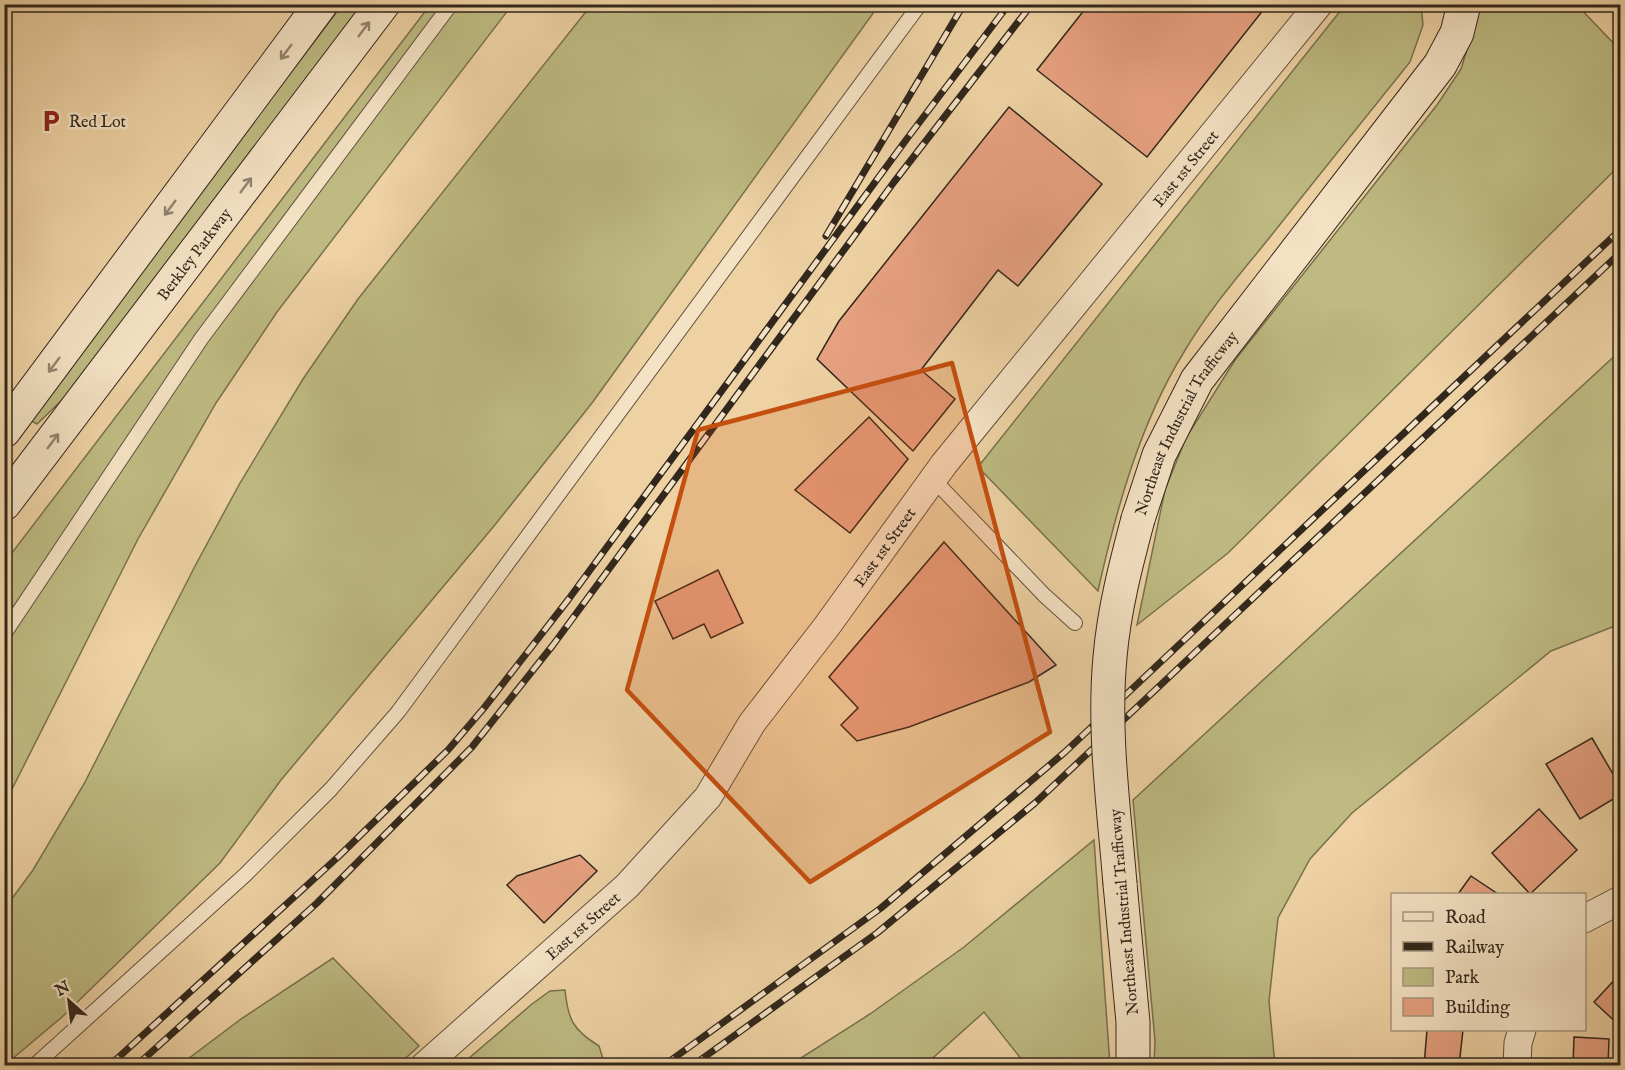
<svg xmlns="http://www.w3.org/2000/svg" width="1625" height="1070" viewBox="0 0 1625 1070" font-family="'IM FELL English',serif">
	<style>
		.green { fill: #beba82; stroke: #78704f; stroke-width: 1.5 }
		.building { fill: #e7a181; stroke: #32271c; stroke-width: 1.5 }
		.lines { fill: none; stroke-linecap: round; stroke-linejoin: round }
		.lane-casing { stroke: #61523e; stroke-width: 16 }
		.street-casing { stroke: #61523e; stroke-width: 29 }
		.secondary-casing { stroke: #32271c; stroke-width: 35 }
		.lane { stroke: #f4e2c4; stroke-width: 14 }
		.street { stroke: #f4e2c4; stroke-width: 27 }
		.secondary { stroke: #f4e2c4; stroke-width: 33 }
		.rail-casing { stroke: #32271c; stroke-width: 7 }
		.rail { stroke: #f4e2c4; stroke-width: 4.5; stroke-dasharray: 14; stroke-linecap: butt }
		.secondary-bridge-casing { stroke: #32271c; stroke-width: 35; stroke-linecap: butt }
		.secondary-bridge { stroke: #f4e2c4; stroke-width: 33 }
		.oneway { stroke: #938470 }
		.marked { fill: #c44f0f; fill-opacity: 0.2; stroke: #c44f0f; stroke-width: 4.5; stroke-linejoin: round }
		.labels { text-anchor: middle; stroke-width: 5; stroke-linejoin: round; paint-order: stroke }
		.poi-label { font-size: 16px; fill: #32271c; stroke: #f4e2c4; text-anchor: start }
		.street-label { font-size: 16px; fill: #32271c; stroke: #f4e2c4 }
	</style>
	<rect width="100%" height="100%" fill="#eed2a4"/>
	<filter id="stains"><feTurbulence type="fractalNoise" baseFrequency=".00333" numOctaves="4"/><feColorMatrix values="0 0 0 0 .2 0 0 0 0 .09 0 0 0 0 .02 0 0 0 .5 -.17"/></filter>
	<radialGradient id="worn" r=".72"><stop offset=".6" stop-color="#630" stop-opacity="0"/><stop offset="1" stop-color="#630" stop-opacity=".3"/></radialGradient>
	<!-- green -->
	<g class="green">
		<path d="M592 4 879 5 592 403 494 526 281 780 220 863 62 1017 5 1065V908L33 870 84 784 195 566 240 483 303 379 358 299Z"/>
		<path d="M342 5H363L65 397 37 424 28 419Z"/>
		<path d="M430 5H512L277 312 216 403 138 539 5 803V562Z"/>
		<path d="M1345 5H1421L1423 25 1410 62C1365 118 1319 175 1274 232 1243 271 1209 309 1184 352 1140 423 1116 510 1098 591L978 467Z"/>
		<path d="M1481 5H1577L1620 50V165L1228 553 1137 625 1165 490 1186 438 1235 360 1437 105 1461 69Z"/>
		<path d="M1620 351V624L1551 651 1352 813 1310 859 1278 918 1269 1001 1275 1065H1154L1155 1041 1133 800Z"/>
		<path d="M1094 840 1110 1065H1026L984 1012 925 1065H794L793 1063 870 1014 964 947Z"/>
		<path d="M333 958 419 1046 398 1065H180L241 1019Z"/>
		<path d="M565 990C568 1020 573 1030 599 1046L605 1065H461L532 1004 550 991Z"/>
	</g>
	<!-- building -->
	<g class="building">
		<path d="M1089 4H1268L1147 157 1037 70Z"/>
		<path d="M1009 107 1102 184 1018 286 998 270 921 370 955 399 913 451 817 359 839 321Z"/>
		<path d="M869 417 908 459 850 533 795 490Z"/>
		<path d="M944 542 1056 665 1029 682 909 727 857 741 841 725 858 708 829 677Z"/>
		<path d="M718 570 743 623 711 638 704 624 673 639 655 601Z"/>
		<path d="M1592 738 1620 786V795L1580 819 1546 764Z"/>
		<path d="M1539 809 1577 850 1530 894 1492 853Z"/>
		<path d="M580 855 597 871 544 923 507 885 517 876Z"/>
		<path d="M1471 876 1498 894H1458Z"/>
		<path d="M1620 974V1026L1594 1002Z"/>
		<path d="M1427 1030H1463L1459 1066H1424Z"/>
		<path d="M1574 1037 1609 1039 1608 1066H1573Z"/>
	</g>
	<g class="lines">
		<!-- lane casing -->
		<g class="lane-casing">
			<g id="lane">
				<path d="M933 479 1044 595 1075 623"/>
				<path d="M4 634 201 339 451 4"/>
				<path d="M34 1066 245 875 331 789 398 712 920 4"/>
			</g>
		</g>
		<!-- street casing -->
		<g class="street-casing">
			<g id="street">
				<path d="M1584 919 1620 900"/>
				<path id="s1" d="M424 1066 627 886 708 797 752 723 827 626 944 464 1319 4"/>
				<path d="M1517 1066 1518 1043 1522 1030"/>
			</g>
		</g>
		<!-- secondary casing -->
		<g class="secondary-casing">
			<g id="secondary">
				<path d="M4 431 321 4"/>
				<path id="s2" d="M4 504 383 4"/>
				<path id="s3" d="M1138 519 1159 455 1197 380 1440 65 1457 33 1464 4"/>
				<path d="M1120 884 1133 1022V1066"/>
			</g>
		</g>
		<!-- lane -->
		<use href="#lane" class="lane"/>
		<!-- street -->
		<use href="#street" class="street"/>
		<!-- secondary -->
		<use href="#secondary" class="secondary"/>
		<!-- rail casing -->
		<g class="rail-casing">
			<g id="rail">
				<path d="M826 236 964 4"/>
				<path d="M109 1066 338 857 448 750 484 708 568 600 906 140 1009 4"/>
				<path d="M136 1066 317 903 472 747 553 645 894 182 1032 4"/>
				<path d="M663 1066 881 908 1065 752 1620 230"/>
				<path d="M692 1066 877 933 1035 803 1620 253"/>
			</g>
		</g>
		<!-- rail -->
		<use href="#rail" class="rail"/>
		<!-- secondary-bridge casing -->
		<g class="secondary-bridge-casing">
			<path id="secondary-bridge" d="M1120 884C1114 809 1103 732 1110 657 1114 610 1126 564 1138 519"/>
		</g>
		<!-- secondary-bridge -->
		<use href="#secondary-bridge" class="secondary-bridge"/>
	</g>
	<!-- one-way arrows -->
	<defs><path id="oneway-shaft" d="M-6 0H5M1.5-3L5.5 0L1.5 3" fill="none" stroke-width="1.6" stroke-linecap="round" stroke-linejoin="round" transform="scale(1.5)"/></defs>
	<g class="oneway">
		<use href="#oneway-shaft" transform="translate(364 29) rotate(-53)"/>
		<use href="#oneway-shaft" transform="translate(286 52) rotate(127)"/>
		<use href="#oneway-shaft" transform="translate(246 185) rotate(-53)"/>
		<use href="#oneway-shaft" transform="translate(170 208) rotate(127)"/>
		<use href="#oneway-shaft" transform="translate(54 365) rotate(127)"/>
		<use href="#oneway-shaft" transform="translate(53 441) rotate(-53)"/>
	</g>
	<!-- marked area -->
	<path class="marked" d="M952 363 1050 732 810 882 627 690 698 430Z"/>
	<!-- icons -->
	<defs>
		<g id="parking-bare" transform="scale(1.8)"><path d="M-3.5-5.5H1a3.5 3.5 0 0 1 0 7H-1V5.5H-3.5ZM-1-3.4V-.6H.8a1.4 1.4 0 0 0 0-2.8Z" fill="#8f2418" stroke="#f4e2c4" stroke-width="2.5" paint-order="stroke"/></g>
	</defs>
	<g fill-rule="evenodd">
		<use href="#parking-bare" x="51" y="121"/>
	</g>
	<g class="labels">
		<!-- poi labels -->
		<g class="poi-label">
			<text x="69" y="127">Red Lot</text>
		</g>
		<!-- street labels -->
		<g class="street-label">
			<text dy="6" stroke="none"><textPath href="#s1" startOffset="1182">East 1st Street</textPath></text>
			<text dy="6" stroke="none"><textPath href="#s2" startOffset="314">Berkley Parkway</textPath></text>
			<text dy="6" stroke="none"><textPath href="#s3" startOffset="108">Northeast Industrial Trafficway</textPath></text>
			<text dy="6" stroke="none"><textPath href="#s1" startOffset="698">East 1st Street</textPath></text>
			<text transform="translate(1123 912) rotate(-95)" y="6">Northeast Industrial Trafficway</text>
			<text dy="6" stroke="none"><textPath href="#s1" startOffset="212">East 1st Street</textPath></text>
		</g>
	</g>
	<!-- margin -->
	<rect width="1625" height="1070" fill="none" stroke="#eed2a4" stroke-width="24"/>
	<rect x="6" y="6" width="1613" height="1058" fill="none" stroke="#32271c" stroke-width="3"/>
	<rect x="12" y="12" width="1601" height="1046" fill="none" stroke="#32271c" stroke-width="1.5"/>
	<!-- legend -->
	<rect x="1391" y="893" width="195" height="138" fill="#f4e2c4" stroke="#a69781" stroke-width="1.5"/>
	<rect x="1403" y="912" width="30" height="9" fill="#f4e2c4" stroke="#a69781" stroke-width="1.5"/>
	<text x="1445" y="923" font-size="18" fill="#32271c">Road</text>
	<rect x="1403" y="942" width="30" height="9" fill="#32271c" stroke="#a69781" stroke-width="1.5"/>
	<text x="1445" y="953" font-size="18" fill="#32271c">Railway</text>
	<rect x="1403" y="968" width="30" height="18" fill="#beba82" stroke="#a69781" stroke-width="1.5"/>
	<text x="1445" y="983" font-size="18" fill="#32271c">Park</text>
	<rect x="1403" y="998" width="30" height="18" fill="#e7a181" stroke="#a69781" stroke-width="1.5"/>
	<text x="1445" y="1013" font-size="18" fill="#32271c">Building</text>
	<!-- north arrow -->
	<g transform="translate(69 1001) rotate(332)" stroke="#f4e2c4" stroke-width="4.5" paint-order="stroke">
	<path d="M0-4.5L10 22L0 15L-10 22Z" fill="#32271c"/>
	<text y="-9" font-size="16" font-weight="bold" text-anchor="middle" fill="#32271c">N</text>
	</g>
	<rect width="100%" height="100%" filter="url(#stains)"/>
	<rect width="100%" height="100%" fill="url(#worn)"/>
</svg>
